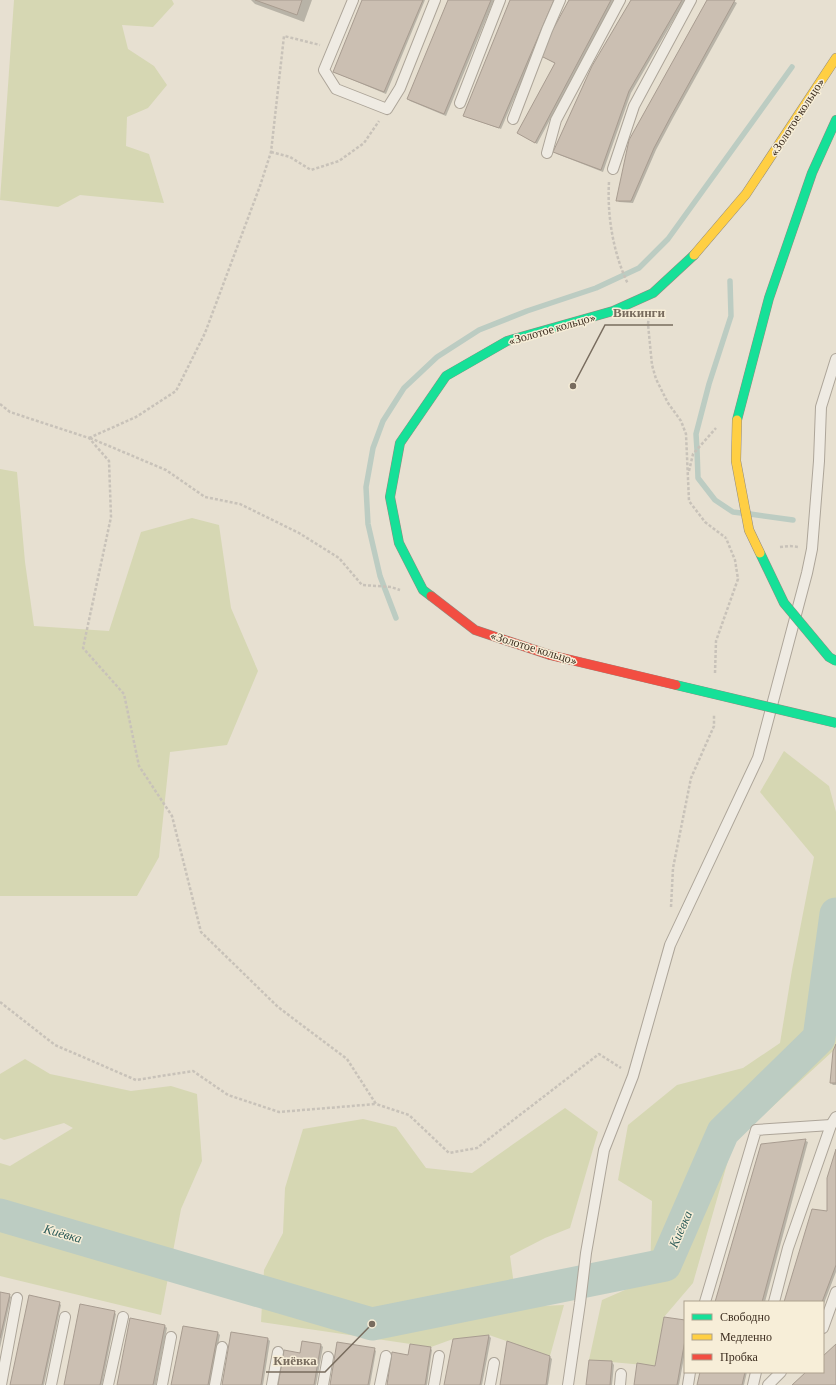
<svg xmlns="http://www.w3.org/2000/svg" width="836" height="1385" viewBox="0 0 836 1385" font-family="'Crimson Pro',serif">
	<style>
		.green { fill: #d6d7b3 }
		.shadow { fill: #0003 }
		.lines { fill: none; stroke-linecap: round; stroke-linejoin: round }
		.stream { stroke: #bcccc2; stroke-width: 5.5 }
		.river { stroke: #bcccc2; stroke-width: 33 }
		.building { fill: #cbbfb2; stroke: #a89c90 }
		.lane-casing { stroke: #ada599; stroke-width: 12 }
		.fast-casing { stroke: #928b80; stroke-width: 10 }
		.slow-casing { stroke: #928b80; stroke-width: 10 }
		.jam-casing { stroke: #928b80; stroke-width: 10 }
		.path { stroke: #c8c2b9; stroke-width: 2.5; stroke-dasharray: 3 2; stroke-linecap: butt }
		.lane { stroke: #efebe3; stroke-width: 10 }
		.fast { stroke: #16e098; stroke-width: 9 }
		.slow { stroke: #ffcf43; stroke-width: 9 }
		.jam { stroke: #f24e42; stroke-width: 9 }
		.fast-bridge-casing { stroke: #928b80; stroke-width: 10; stroke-linecap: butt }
		.slow-bridge-casing { stroke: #928b80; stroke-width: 10; stroke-linecap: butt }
		.jam-bridge-casing { stroke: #928b80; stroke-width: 10; stroke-linecap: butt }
		.fast-bridge { stroke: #16e098; stroke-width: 9 }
		.slow-bridge { stroke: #ffcf43; stroke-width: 9 }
		.jam-bridge { stroke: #f24e42; stroke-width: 9 }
		.labels { text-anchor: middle; stroke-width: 3; stroke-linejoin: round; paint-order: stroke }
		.street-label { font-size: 12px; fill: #3d2e20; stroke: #f7eed8 }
		.water-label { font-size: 13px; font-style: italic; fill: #2f5d5a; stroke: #f7eed8 }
		.leader { fill: none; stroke: #786c5e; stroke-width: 1.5 }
		.callout-dot { fill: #786c5e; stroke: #f7eed8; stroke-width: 1.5 }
		.callout-label { font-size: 13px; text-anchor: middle; font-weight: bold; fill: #786c5e; stroke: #f7eed8; stroke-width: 3; stroke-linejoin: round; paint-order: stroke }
	</style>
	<rect width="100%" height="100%" fill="#e7e0d1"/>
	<!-- green -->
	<g class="green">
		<path d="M14 0H172L174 4 153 27 122 25 128 49 154 66 167 85 148 108 127 117 126 146 149 154 164 203 80 195 58 207 0 200Z"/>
		<path d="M0 469 17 472 25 562 34 626 109 631 141 532 192 518 219 525 231 608 258 671 227 745 170 752 159 857 137 896H0Z"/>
		<path d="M784 751 829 786 836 812V1044L833 1051 733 1143 693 1283 664 1317 655 1366 589 1360 602 1300 650 1279 652 1201 618 1180 628 1125 677 1085 743 1068 780 1043 792 970 814 857 760 792Z"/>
		<path d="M25 1059 50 1074 131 1091 171 1086 197 1094 202 1161 181 1209 161 1315 0 1276V1163L10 1166 73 1128 64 1123 4 1140 0 1138V1074Z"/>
		<path d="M565 1108 598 1132 570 1228 545 1238 510 1256 517 1307 564 1305 550 1356 489 1335 453 1339 431 1347 261 1322 264 1270 283 1233 285 1188 303 1129 363 1119 396 1127 426 1168 472 1173Z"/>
	</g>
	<!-- shadow -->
	<g class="shadow">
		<path d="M251 0H312L304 22 255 4Z"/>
		<path d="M363 0H425L386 94 336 73 334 71Z"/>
		<path d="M449 0H494L446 116 410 101 408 99Z"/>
		<path d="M511 0H557L501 129 467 117 465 115Z"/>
		<path d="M570 0H614L537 144 518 133 556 64 543 57Z"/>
		<path d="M632 0H685L631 93 603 172 557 154 555 152Z"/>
		<path d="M708 0H732L737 3 673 118 656 150 633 203 619 202 617 200Z"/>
		<path d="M836 1046V1085H833L831 1083Z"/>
		<path d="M806 1141 808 1142 765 1302H717L762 1145Z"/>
		<path d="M836 1153V1272L823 1306V1302H785L828 1212Z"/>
		<path d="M0 1293 9 1295 11 1297 0 1348Z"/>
		<path d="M59 1303 61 1305 44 1385H11Z"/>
		<path d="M114 1312 116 1314 102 1385H65Z"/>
		<path d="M685 1321V1352L679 1385H635L656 1367Z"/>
		<path d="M165 1326 167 1328 156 1385H118Z"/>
		<path d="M218 1333 220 1335 210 1385H172Z"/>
		<path d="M232 1333 268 1339 270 1341 263 1385H223Z"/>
		<path d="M489 1336 491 1338 482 1385H445L454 1340Z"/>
		<path d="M321 1345 323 1347 316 1385H279L301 1354Z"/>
		<path d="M430 1348 432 1350 427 1385H388L409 1356Z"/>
		<path d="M374 1349 376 1351 370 1385H331Z"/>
		<path d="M550 1357 552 1359 548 1385H501Z"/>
		<path d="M590 1361 612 1362 614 1365 612 1385H587Z"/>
		<path d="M701 1372H747L744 1385H698Z"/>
	</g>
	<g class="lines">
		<!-- stream -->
		<g class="stream">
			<path d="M730 281 731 316 709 384 696 434 697 450 698 478 715 500 733 512 741 513"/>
			<path d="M750 514 793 520"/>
			<path d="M396 618 380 576 368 524 366 487 373 448 383 421 404 388 437 357 479 330 527 311 596 288 639 268 668 239 792 67"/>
		</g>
		<!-- river -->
		<path class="river" d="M0 1215 372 1324 665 1265 723 1132 819 1038 836 914"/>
	</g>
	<!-- building -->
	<g class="building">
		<path d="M255 0H302L297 15Z"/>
		<path d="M362 0H423L384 92 333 72Z"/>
		<path d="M448 0H491L444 114 407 99Z"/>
		<path d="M510 0H554L499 128 463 116Z"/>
		<path d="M569 0H611L535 143 517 133 555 63 539 55Z"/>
		<path d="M631 0H682L629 91 601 170 553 152 592 66Z"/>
		<path d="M707 0H735L671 116 654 148 631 201H616L629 140Z"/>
		<path d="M836 1044V1083H830L833 1051Z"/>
		<path d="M806 1139 762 1302H715L761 1144Z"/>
		<path d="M836 1149V1265L822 1302H784L812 1209 827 1211V1178Z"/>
		<path d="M0 1292 10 1294 0 1338Z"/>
		<path d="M29 1295 60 1302 42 1385H10Z"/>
		<path d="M80 1304 115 1311 100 1385H64Z"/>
		<path d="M664 1317 685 1320V1340L677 1385H634L637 1363 655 1366Z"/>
		<path d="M130 1318 165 1325 153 1385H117Z"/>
		<path d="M183 1326 218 1332 208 1385H171Z"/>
		<path d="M231 1332 268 1338 261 1385H222Z"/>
		<path d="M489 1335 480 1385H444L453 1339Z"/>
		<path d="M302 1341 321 1344 314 1385H278L284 1350 300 1353Z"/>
		<path d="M507 1341 550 1356 546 1385H500Z"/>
		<path d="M337 1342 375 1348 368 1385H330Z"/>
		<path d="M410 1344 431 1347 425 1385H387L392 1352 408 1355Z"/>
		<path d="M836 1344V1385H792L806 1372H823V1356Z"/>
		<path d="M589 1360 612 1361 610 1385H586Z"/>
		<path d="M700 1372H745L742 1385H697Z"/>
	</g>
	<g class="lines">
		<!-- lane casing -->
		<g class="lane-casing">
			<g id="lane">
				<path d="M353 0 324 70 336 89 387 109 400 88 435 0"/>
				<path d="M460 103 500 0"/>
				<path d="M513 119 547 30 560 0"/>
				<path d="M547 153 556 120 620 0"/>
				<path d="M613 169 634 106 691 0"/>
				<path d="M705 1302 756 1130 831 1125"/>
				<path d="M774 1302 788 1248 831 1125 836 1117"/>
				<path d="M823 1328 836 1292"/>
				<path d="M1 1385 17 1298"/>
				<path d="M51 1385 65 1317"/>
				<path d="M108 1385 123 1317"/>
				<path d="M162 1385 171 1337"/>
				<path d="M215 1385 222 1347"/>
				<path d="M272 1385 278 1352"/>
				<path d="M323 1385 328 1357"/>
				<path d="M380 1385 386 1356"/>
				<path d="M434 1385 439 1356"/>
				<path d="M490 1385 494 1363"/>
				<path d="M568 1385 580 1303 586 1253 604 1150 633 1076 670 945 758 758 807 573 812 549 819 461 821 407 836 359"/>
				<path d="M620 1385 621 1374"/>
				<path d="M688 1385 690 1372"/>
				<path d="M753 1385 756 1372"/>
				<path d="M768 1385 781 1372"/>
			</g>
		</g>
		<!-- fast casing -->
		<g class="fast-casing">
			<g id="fast">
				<path d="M737 420 769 298 812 173 836 120"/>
				<path d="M431 596 423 590 399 543 390 497 400 443 446 376 507 341 613 311 653 293 694 255"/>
			</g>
		</g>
		<!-- slow casing -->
		<g class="slow-casing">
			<path id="slow" d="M694 255 746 194 836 58"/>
		</g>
		<!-- jam casing -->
		<g class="jam-casing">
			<path id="jam" d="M431 596 475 630 550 655"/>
		</g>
		<!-- path -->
		<g class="path">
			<path d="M271 152 290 157 311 170 339 161 364 143 379 121"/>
			<path d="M609 182C607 215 613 253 628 284"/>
			<path d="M649 316 648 324 652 365 656 379 668 403 681 421 686 434 689 501 705 522 726 538"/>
			<path d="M0 404 10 412 89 438 109 461 111 517 83 648 124 694 139 766 172 816 201 932 278 1007 347 1059 376 1104 409 1115 449 1153 477 1148 599 1054 621 1068"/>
			<path d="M89 438 136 417 176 391 205 333 260 186 271 152 284 36 320 45"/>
			<path d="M90 438 166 470 205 497 240 504 299 533 339 558 362 585 391 587 400 590"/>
			<path d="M689 471 693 454 716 428"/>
			<path d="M780 547 790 546 798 547"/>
			<path d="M715 673 716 641 738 579 735 560 726 538"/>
			<path d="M671 907 673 868 691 778 714 726V714"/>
			<path d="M0 1002 55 1045 136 1080 193 1071 228 1095 279 1112 376 1104"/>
		</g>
		<!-- lane -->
		<use href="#lane" class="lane"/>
		<!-- fast -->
		<use href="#fast" class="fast"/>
		<!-- slow -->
		<use href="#slow" class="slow"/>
		<!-- jam -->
		<use href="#jam" class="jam"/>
		<!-- fast-bridge casing -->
		<g class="fast-bridge-casing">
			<g id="fast-bridge">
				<path d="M760 553 784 603 829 657 836 661"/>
				<path d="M676 685 836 723"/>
			</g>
		</g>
		<!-- slow-bridge casing -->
		<g class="slow-bridge-casing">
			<path id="slow-bridge" d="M737 420 736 461 749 530 760 553"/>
		</g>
		<!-- jam-bridge casing -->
		<g class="jam-bridge-casing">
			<path id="jam-bridge" d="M550 655 676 685"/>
		</g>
		<!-- fast-bridge -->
		<use href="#fast-bridge" class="fast-bridge"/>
		<!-- slow-bridge -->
		<use href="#slow-bridge" class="slow-bridge"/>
		<!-- jam-bridge -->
		<use href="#jam-bridge" class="jam-bridge"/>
	</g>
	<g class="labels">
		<!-- street labels -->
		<g class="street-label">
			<text transform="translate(797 117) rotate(-57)" y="4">«Золотое кольцо»</text>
			<text transform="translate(552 329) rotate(-16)" y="4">«Золотое кольцо»</text>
			<text transform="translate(534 648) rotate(17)" y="4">«Золотое кольцо»</text>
		</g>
		<!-- water labels -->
		<g class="water-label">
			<text transform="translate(680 1229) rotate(-66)" y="5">Киёвка</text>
			<text transform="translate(63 1233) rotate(16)" y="5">Киёвка</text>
		</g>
	</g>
	<!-- callouts -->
	<path class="leader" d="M573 386L605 325H673M372 1324L325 1372H266"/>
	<g class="callout-dot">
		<circle cx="573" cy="386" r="4"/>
		<circle cx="372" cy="1324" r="4"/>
	</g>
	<g class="callout-label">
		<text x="639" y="317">Викинги</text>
		<text x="295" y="1365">Киёвка</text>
	</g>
	<!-- legend -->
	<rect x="684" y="1301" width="140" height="72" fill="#f7eed8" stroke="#ada18e"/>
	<rect x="692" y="1314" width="20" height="6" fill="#16e098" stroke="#ada18e"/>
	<text x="720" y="1321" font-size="12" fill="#3d2e20">Свободно</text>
	<rect x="692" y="1334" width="20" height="6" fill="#ffcf43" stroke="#ada18e"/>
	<text x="720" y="1341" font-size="12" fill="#3d2e20">Медленно</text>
	<rect x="692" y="1354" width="20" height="6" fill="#f24e42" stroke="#ada18e"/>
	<text x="720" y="1361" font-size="12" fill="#3d2e20">Пробка</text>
</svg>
